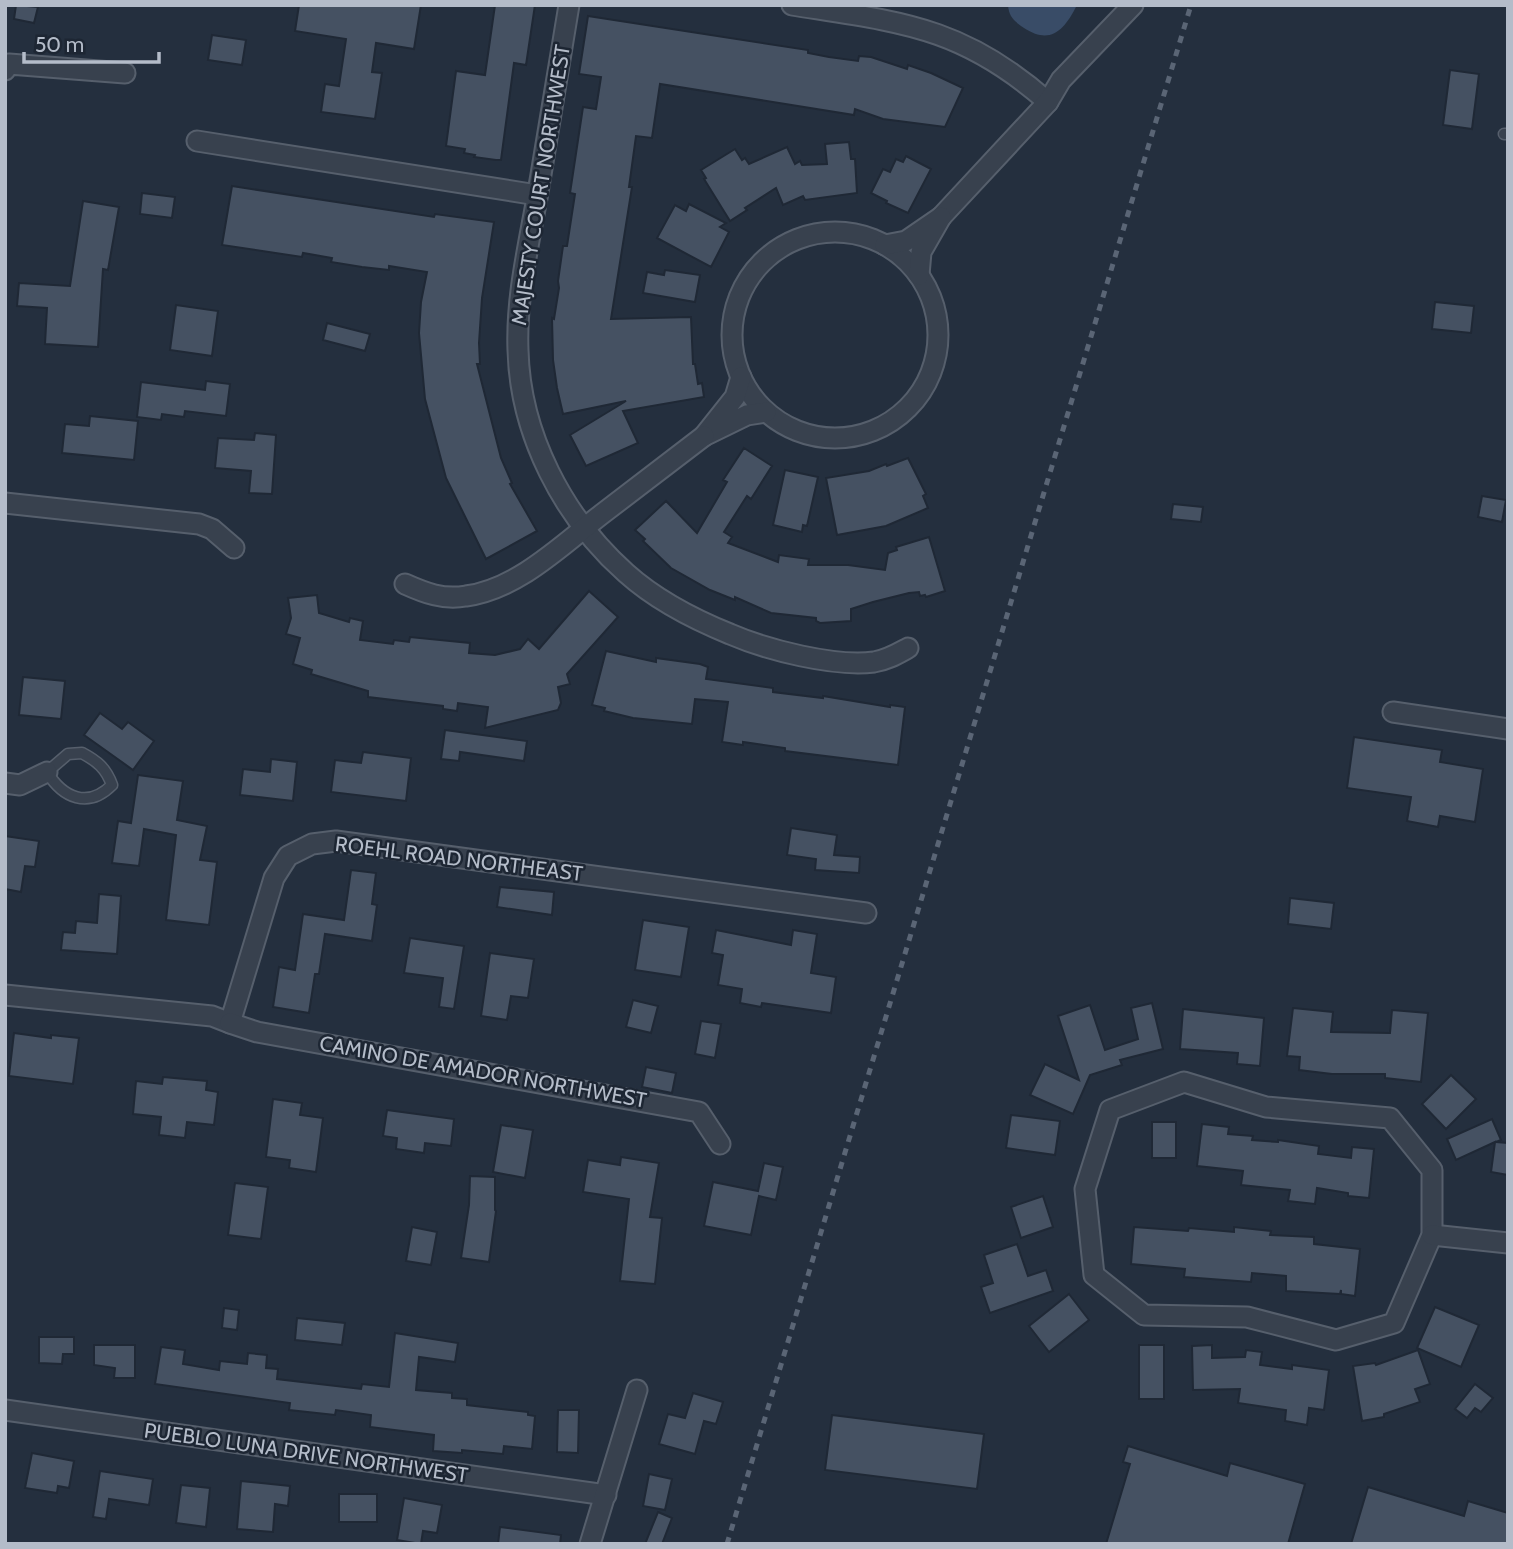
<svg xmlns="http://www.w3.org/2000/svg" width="1513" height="1549" viewBox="0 0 1513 1549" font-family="Cabin,sans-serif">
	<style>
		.water { fill: #394c67 }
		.building { fill: #455162; stroke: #1f2835; stroke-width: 2 }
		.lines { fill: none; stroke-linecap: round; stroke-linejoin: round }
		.lane-casing { stroke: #565f6c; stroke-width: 13 }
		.street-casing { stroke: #565f6c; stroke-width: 23 }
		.lane { stroke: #38414e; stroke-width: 10 }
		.street { stroke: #38414e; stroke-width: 19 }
		.rail { stroke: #5a6575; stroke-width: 5; stroke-dasharray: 7 7; stroke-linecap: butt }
		.labels { text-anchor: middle; stroke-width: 5; stroke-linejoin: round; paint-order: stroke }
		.street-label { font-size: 21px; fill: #b4bcc9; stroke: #1d2633 }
	</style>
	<rect width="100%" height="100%" fill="#242f3e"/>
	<!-- water -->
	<path class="water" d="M1008 5H1077C1064 31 1050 45 1024 28 1014 21 1009 17 1008 5Z"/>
	<!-- building -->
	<g class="building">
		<path d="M16 5 38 7 34 23 14 19Z"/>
		<path d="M299 5H421L414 49 376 43 372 72 382 73 375 119 321 112 325 84 339 86 346 39 295 31Z"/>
		<path d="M495 5H535L526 65 514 63 501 160H496L474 157 475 155 464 153 465 149 446 146 456 71 485 75Z"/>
		<path d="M588 16 808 50V53L829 57 858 61 859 56 871 57 907 69 908 65 931 73 963 88 945 127 883 119 855 109 854 115 660 84 652 138 636 136 629 187H632L611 319 691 317 693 364H695L698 384 702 383 704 397 623 411 638 443 586 466 570 435 626 401 563 414 557 388 553 360 552 318 554 319 559 288 558 281 563 246H567L575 194 570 193 583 107 596 109 601 77 579 74Z"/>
		<path d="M212 35 246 40 242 65 208 60Z"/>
		<path d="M1450 70 1479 74 1472 129 1443 125Z"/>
		<path d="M849 142 851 159H855L857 193 805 200 803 196 783 205 776 188 745 208 747 210 730 221 704 179 706 178 701 170 735 149 742 160 745 158 749 164 787 147 795 164 800 161 802 165 827 164 825 144Z"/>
		<path d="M906 156 931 169 908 213 886 203 887 201 871 193 883 169 890 172 896 159 903 162Z"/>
		<path d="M232 186 434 217 435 214 494 222 482 298 479 343 480 364H477L501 458 512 483 510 484 537 531 486 559 446 478 425 399 419 333 421 302 427 272 389 266V270L362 267 331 262 332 258 303 253 302 257 222 245Z"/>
		<path d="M142 193 175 197 172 218 140 214Z"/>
		<path d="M83 201 119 207 108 270 103 269 98 347 45 344 47 308 17 306 19 283 70 286Z"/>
		<path d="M689 204 726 223 720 227 729 232 711 267 657 238 675 205 686 211Z"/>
		<path d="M665 270 700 275 695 302 643 293 647 272 664 275Z"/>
		<path d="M1435 302 1474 306 1471 333 1432 329Z"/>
		<path d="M176 305 218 311 212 356 170 350Z"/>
		<path d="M327 323 370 334 365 351 323 340Z"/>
		<path d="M206 381 230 384 226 416 185 411 184 417 162 414 161 420 137 417 141 382 205 390Z"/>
		<path d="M90 416 138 421 134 460 62 453 65 424 89 426Z"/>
		<path d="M255 433 276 435 272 494 249 493 251 471 215 468 218 438 254 440Z"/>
		<path d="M744 448 772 466 751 499 747 496 724 532 732 537 728 543 778 562 779 555 809 559 808 565H848L885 570 888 553 897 550 896 547 929 537 945 591 926 597 925 595 920 596 919 592 909 593 873 602 851 609V621L820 623 816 621V618L771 613 735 597V600L710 590 671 568 643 541 645 539 635 530 666 501 697 533 727 482 723 480Z"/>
		<path d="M908 458 926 494 923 496 928 508 886 526 837 535 826 478 869 471 886 464 887 466Z"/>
		<path d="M785 470 818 477 807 526 803 525 802 532 773 525Z"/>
		<path d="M1482 496 1506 500 1502 522 1478 517Z"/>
		<path d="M1173 504 1203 507 1201 522 1171 519Z"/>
		<path d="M589 591 618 617 567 674 570 684 558 687 561 703 558 710 485 728 488 707 458 703 457 711 443 709V706L368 697V691L311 674 312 670 293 664 300 638 286 634 291 618 288 598 317 595 319 613 349 622 350 618 363 621 360 640 393 644 394 640 409 642 410 637 470 643 469 653 495 655 520 649 528 639 539 649Z"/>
		<path d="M606 651 656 662V658L700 664 708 667 706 679 773 688V692L823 698V696L890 707V705L905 707 898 765 785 751V748L743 742V745L722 742 728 702 695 699 692 724 633 718 604 711 605 708 592 705Z"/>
		<path d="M23 677 65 681 61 719 19 715Z"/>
		<path d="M100 713 122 729 128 722 154 741 133 770 84 735Z"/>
		<path d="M445 730 527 741 524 761 460 752 459 761 441 759Z"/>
		<path d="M1354 737 1442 750 1440 762 1483 769 1475 822 1440 816 1438 827 1407 821 1411 797 1347 788Z"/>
		<path d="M363 752 411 758 406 801 331 792 335 760 361 763Z"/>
		<path d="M271 759 297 762 293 801 240 795 243 769 270 772Z"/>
		<path d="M138 775 183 781 177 820 207 826 200 860 217 862 209 925 166 920 176 835 144 829 139 866 112 863 118 821 131 823Z"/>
		<path d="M791 828 837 835 834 855 860 857 859 873 815 870 816 859 787 855Z"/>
		<path d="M5 836 39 841 35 867 25 866 21 892 5 889Z"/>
		<path d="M351 870 376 873 372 904 377 905 372 941 325 934 319 974H315L309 1013 273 1007 279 967 295 970 303 914 344 920Z"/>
		<path d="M500 887 554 892 552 915 497 907Z"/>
		<path d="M99 894 121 896 117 954 61 950 63 932 75 933 76 921 97 923Z"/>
		<path d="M1290 898 1334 903 1331 929 1288 924Z"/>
		<path d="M643 920 689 927 681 977 635 970Z"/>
		<path d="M716 930 791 945 793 930 817 934 811 973 836 977 831 1013 762 1003 761 1007 740 1003 742 989 718 985 723 955 712 953Z"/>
		<path d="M410 938 464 946 454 1009 439 1007 443 978 404 973Z"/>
		<path d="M490 953 534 959 528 998 511 996 507 1020 481 1016Z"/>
		<path d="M633 1000 658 1006 651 1033 626 1027Z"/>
		<path d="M1152 1003 1163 1049 1120 1060 1122 1065 1090 1075 1073 1114 1030 1095 1045 1064 1079 1080 1058 1016 1090 1005 1105 1050 1138 1039 1131 1008Z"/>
		<path d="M1293 1008 1333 1012 1331 1032 1390 1033 1392 1010 1428 1013 1421 1082 1385 1078V1074H1332L1299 1070 1300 1057 1287 1056Z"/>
		<path d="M1183 1009 1264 1018 1260 1066 1237 1064 1238 1053 1180 1049Z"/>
		<path d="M701 1021 721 1024 715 1058 695 1054Z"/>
		<path d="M14 1033 51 1038V1035L79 1038 73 1084 9 1076Z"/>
		<path d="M646 1067 676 1073 672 1093 642 1087Z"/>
		<path d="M1451 1075 1476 1099 1446 1129 1422 1104Z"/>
		<path d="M163 1077 207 1081 206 1090 218 1092 214 1125 187 1122 185 1138 159 1135 161 1117 133 1114 136 1081 162 1084Z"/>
		<path d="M273 1099 302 1103 300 1115 323 1118 316 1172 289 1168 290 1160 266 1157Z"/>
		<path d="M387 1110 454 1119 451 1146 425 1143 424 1153 396 1149 397 1138 383 1136Z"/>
		<path d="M1011 1115 1060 1121 1055 1155 1006 1148Z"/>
		<path d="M1492 1119 1501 1140 1496 1142 1508 1143V1175L1491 1172 1495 1142 1456 1160 1447 1139Z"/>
		<rect x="1152" y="1122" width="24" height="36"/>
		<path d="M1202 1124 1229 1127 1228 1134 1253 1136 1252 1140 1278 1142V1140L1319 1146 1318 1154 1351 1158 1352 1147 1374 1149 1369 1198 1348 1196V1193L1317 1188 1315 1204 1288 1201 1290 1190 1241 1185 1243 1171 1197 1166Z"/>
		<path d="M501 1125 533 1130 525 1178 493 1172Z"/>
		<path d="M621 1157 659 1163 650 1217 662 1218 655 1284 620 1281 629 1199 583 1192 588 1160 620 1165Z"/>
		<path d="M764 1163 783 1167 776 1200 759 1196 751 1235 704 1226 713 1182 758 1191Z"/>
		<path d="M470 1176 495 1177V1210L496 1211 489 1262 461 1258 469 1205Z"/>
		<path d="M235 1183 268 1187 261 1239 228 1235Z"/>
		<path d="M1043 1196 1053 1227 1021 1238 1011 1207Z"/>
		<path d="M412 1227 437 1232 431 1265 406 1261Z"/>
		<path d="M1134 1227 1188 1231 1189 1228 1234 1232V1227L1271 1231 1270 1235 1314 1237V1244L1360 1249 1355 1296 1341 1294V1290L1340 1294 1286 1291V1276L1252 1273 1251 1282 1184 1277 1185 1269 1131 1264Z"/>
		<path d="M1017 1244 1028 1276 1046 1270 1053 1291 990 1313 981 1287 993 1283 984 1255Z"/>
		<path d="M1069 1294 1089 1320 1049 1352 1029 1326Z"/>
		<path d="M1435 1307 1479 1325 1461 1367 1417 1348Z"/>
		<path d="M224 1308 239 1310 237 1330 222 1328Z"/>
		<path d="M297 1318 345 1323 342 1345 295 1340Z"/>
		<path d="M395 1333 458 1343 455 1362 419 1357 416 1390 452 1393V1398L467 1399V1405L528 1412V1415L535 1416 532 1449 504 1446 503 1454 462 1450V1453L433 1451 434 1435 370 1427 371 1415 336 1410 335 1415 289 1410 290 1403 155 1384 161 1347 185 1350 183 1364 219 1370 220 1361 247 1364 248 1353 267 1355 266 1368 278 1369 277 1379 361 1389 362 1384 389 1387Z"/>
		<path d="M39 1337H74V1354H63L62 1364 39 1363Z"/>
		<path d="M94 1345H135V1378H114L115 1368 94 1365Z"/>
		<rect x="1139" y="1345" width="25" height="54"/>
		<path d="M1212 1345V1358L1245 1357 1246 1350 1262 1352 1260 1365 1292 1369V1365L1329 1370 1324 1410 1309 1408 1307 1425 1285 1421 1286 1410 1238 1403 1240 1389 1193 1390 1192 1346Z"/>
		<path d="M1418 1350 1430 1384 1415 1389 1420 1402 1384 1414V1417L1362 1421 1353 1366 1375 1363 1376 1365Z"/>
		<path d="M1475 1384 1493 1398 1481 1412 1475 1408 1467 1418 1455 1409Z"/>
		<path d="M693 1393 723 1402 716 1424 704 1421 695 1454 659 1444 668 1414 685 1418Z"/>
		<path d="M558 1410H579L578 1453 557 1452Z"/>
		<path d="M832 1415 984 1434 977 1489 825 1470Z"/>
		<path d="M1128 1446 1227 1476 1230 1463 1305 1484 1288 1544H1106L1130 1464 1123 1462Z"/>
		<path d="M32 1453 74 1461 69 1488 58 1486 57 1493 25 1488Z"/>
		<path d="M100 1471 153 1479 149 1505 109 1499 106 1519 93 1517Z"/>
		<path d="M649 1474 672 1479 665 1510 643 1506Z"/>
		<path d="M241 1481 290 1486 288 1506 275 1504 273 1532 237 1529Z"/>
		<path d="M181 1485 210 1488 206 1527 176 1523Z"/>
		<path d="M1368 1487 1464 1516 1468 1501 1508 1513V1544H1351Z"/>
		<rect x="339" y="1494" width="38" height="28"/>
		<path d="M404 1498 442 1505 437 1533 423 1531 421 1544 397 1540Z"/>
		<path d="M658 1512 672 1518 662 1544H645Z"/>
		<path d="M500 1527 561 1535 560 1544H498Z"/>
	</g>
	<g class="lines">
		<!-- lane casing -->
		<g class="lane-casing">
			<g id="lane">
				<path d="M1504 134H1508"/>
				<path d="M82 753C97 761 106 768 112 785 88 809 63 798 47 772L68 754Z"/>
			</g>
		</g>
		<!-- street casing -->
		<g class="street-casing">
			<g id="street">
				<path d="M569 5C558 70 548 134 537 198 528 248 516 299 518 350 520 434 563 517 626 573 656 600 693 619 730 634 767 650 834 667 874 662 887 660 897 654 908 648"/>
				<path d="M792 5C900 22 962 26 1048 102"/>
				<path d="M5 70 9 64 125 73"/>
				<path d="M197 141 537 195"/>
				<path d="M941 217 1048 102 1061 80 1133 5"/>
				<circle cx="835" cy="335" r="103"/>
				<path d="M885 245 906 241 941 217 921 252 919 275"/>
				<path d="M741 377 735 397 704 436 747 415 766 412"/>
				<path d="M5 503 199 524 212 529 234 548"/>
				<path d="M405 584C425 593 443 600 466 596 518 589 562 545 602 514 636 488 670 462 704 436"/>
				<path d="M1393 712 1508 729"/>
				<path d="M5 783 20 785 47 772"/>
				<path d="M5 995 212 1016 230 1023 274 878 288 856 312 844 336 841 866 913"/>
				<path d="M230 1023 257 1032 699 1112 720 1144"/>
				<path d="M1184 1082 1266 1107 1390 1118 1432 1170V1235L1394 1323 1336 1340 1247 1317 1144 1315 1094 1275 1085 1189 1110 1110Z"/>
				<path d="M1432 1235 1508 1243"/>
				<path d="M5 1410 606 1495"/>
				<path d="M590 1544 637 1390"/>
			</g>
		</g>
		<!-- lane -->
		<use href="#lane" class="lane"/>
		<!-- street -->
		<use href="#street" class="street"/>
		<!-- rail -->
		<path class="rail" d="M727 1544 1191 5"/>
	</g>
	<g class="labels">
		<!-- street labels -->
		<g class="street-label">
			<text transform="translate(541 185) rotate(-81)" y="7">MAJESTY COURT NORTHWEST</text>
			<text transform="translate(459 859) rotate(7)" y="7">ROEHL ROAD NORTHEAST</text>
			<text transform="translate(483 1072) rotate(10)" y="7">CAMINO DE AMADOR NORTHWEST</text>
			<text transform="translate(306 1453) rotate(8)" y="7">PUEBLO LUNA DRIVE NORTHWEST</text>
		</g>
	</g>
	<!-- border -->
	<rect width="1513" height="1549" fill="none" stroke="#b4bcc9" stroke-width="14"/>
	<!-- scale -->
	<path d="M24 52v10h135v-10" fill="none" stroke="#b4bcc9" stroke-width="3.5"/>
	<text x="35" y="52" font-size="21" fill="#b4bcc9" stroke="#1d2633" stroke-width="5" paint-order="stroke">50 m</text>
</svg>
